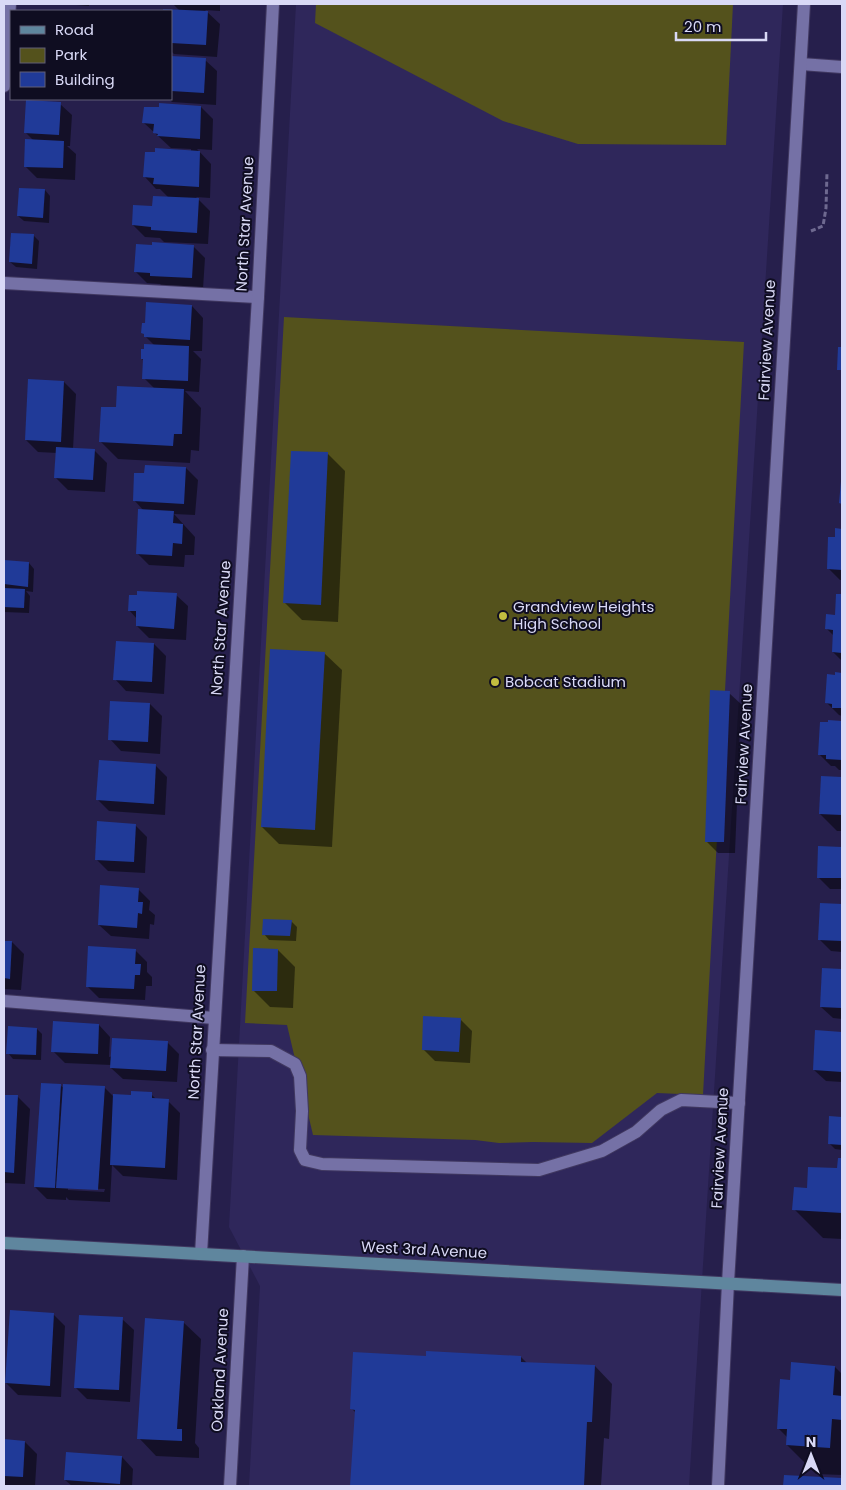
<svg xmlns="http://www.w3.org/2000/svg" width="846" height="1490" viewBox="0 0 846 1490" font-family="Poppins,sans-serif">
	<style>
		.built { fill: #2f275b }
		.green { fill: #54521c }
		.shadow { fill: #0007; fill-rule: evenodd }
		.building { fill: #203a98 }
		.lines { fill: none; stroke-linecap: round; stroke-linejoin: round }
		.lane-casing { stroke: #403860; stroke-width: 14 }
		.street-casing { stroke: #403860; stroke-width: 14 }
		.secondary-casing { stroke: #403860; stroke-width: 14 }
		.path { stroke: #6e6990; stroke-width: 3; stroke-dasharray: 5 2.5; stroke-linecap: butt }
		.lane { stroke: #7571a6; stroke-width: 12 }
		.street { stroke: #7571a6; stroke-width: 12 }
		.secondary { stroke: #5f869e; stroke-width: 12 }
		.poi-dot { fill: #c2bd3f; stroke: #0f0d21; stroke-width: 2 }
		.labels { text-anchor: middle; stroke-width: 4; stroke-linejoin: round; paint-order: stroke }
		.street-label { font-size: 15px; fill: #d9d9f6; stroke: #0f0d21 }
		.poi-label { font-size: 15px; fill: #d9d9f6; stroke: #0f0d21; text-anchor: start }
	</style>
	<rect width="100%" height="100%" fill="#261f4c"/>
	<!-- built -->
	<path class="built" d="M296 4H783L689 1486H249L260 1286 229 1227Z"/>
	<!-- green -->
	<g class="green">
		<path d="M316 4H733L726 145 578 144 503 121 315 23Z"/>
		<path d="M284 317 744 342 703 1095 657 1093 592 1143 533 1142 499 1143 475 1140 313 1135 287 1025 245 1023Z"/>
	</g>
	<!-- shadow -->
	<g class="shadow">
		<path d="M64 4H89V6Z"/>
		<path d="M153 4H220V11L205 10 220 24 217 57 174 54 171 51V11H164V10L180 11 174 5Z"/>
		<path d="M171 58 205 60 217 71 216 105 172 102 169 99H171Z"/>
		<path d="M60 104 72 115 70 146H67L76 154 75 180 37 178 25 166 33 140 25 132Z"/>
		<path d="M201 107 213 119 212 150 197 149 211 164 210 198 196 197 210 211 208 244 164 242 160 238 145 237 133 225 153 207 169 198 160 189H156L145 177 191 151V149L171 148 144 123Z"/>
		<path d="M45 190 50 196 49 223 24 221 18 216Z"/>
		<path d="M33 235 39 241 37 269 16 267 10 262Z"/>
		<path d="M193 246 205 258 203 289 163 287 160 284 147 283 135 271Z"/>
		<path d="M192 306 203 318 202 351H193L201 359 199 392 185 391 201 408 199 451 191 450 190 463 118 459 101 442 117 408 155 389 144 378V361L142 359 154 345 146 337Z"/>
		<path d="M29 380 64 382 76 394 73 449 95 451 107 463 105 492 68 490 56 478 57 453 38 452 26 440Z"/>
		<path d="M292 452 328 454 345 471 338 622 302 620 284 602Z"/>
		<path d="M186 468 198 480 195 515 174 514 195 537 194 555H185L184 567 149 565 137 553 144 511 134 500Z"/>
		<path d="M837 530H842V580H840L828 568 836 538Z"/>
		<path d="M4 561 29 563 34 569 33 592 26 591 30 596 29 613 4 612V589H6L4 587Z"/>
		<path d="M176 595 188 606 186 640 149 638 137 626V619L129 610Z"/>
		<path d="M837 595 842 596V661L833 652 834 636 827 629 836 616Z"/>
		<path d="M154 644 166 656 164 694 126 691 115 679Z"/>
		<path d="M324 653 342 670 332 847 279 844 262 827Z"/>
		<path d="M837 674H842V716L839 715 827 703Z"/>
		<path d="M729 693 741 704 735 853H718L706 841Z"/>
		<path d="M150 704 162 716 160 754 121 751 110 739Z"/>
		<path d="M830 721 842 722V770H839L835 766H831L819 754Z"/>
		<path d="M155 765 167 777 165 815 109 811 97 799Z"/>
		<path d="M822 777 842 778V831H837L820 814Z"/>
		<path d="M135 825 147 837 145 873 108 871 96 859Z"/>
		<path d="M819 847 842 848V889H830L818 877Z"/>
		<path d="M138 889 150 901 149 910 155 915 154 925 150 924 149 939 111 936 99 925Z"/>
		<path d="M821 904 842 906V952L831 951 819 939Z"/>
		<path d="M291 921 297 927 296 941 269 940 264 934Z"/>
		<path d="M4 942H12L24 954 21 990 4 989Z"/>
		<path d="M135 950 147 962V972L152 977V986H146L145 1000 99 998 87 986Z"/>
		<path d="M278 950 295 967 293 1008 270 1007 253 990Z"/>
		<path d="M824 969 842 970V1019L833 1018 821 1007Z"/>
		<path d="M460 1019 472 1031 470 1063 435 1061 423 1049Z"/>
		<path d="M99 1025 110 1037 109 1057 167 1042 179 1054 177 1082 123 1079 111 1068V1065L65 1063 53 1051Z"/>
		<path d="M37 1029 42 1034 41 1060 13 1059 8 1053Z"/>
		<path d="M817 1031 842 1033V1082L826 1081 814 1070Z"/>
		<path d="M61 1086 64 1088H105L115 1098 151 1094 157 1100 168 1101 180 1113 177 1180 123 1176 112 1165 110 1202 69 1200 66 1197V1200L47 1199 35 1187ZM68 1188 105 1189 104 1192 68 1190Z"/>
		<path d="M4 1096 18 1097 30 1109 25 1184 4 1183Z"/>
		<path d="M830 1118H842V1150L835 1149 829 1143Z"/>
		<path d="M839 1159H842V1239L823 1238 794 1209 808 1190 838 1170Z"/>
		<path d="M53 1314 65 1326 61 1397 18 1395 6 1383Z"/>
		<path d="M122 1319 134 1330 130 1402 87 1399 75 1387Z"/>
		<path d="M183 1322 201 1339 195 1443 199 1448V1458L156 1456 139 1438Z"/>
		<path d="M427 1357H521L527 1363 595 1366 612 1384 609 1439 604 1438 601 1486H352L356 1413 352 1409Z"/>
		<path d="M835 1367 842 1374V1475L816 1474 787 1445 788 1438 778 1428 791 1382Z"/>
		<path d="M4 1441 25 1442 37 1454 35 1486H4Z"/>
		<path d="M122 1457 133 1469 132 1486H72L65 1480Z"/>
		<path d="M785 1476 842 1479V1486H784Z"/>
	</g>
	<!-- building -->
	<g class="building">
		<path d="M163 9 208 11 206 45 171 43V11H163Z"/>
		<path d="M171 56 206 58 204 93 171 91Z"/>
		<path d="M26 100 61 102 59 135 24 133Z"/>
		<path d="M159 103 201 106 200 139 157 136 158 134 153 133 154 124 142 123 144 107H159Z"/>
		<path d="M25 139 64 141 63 168 24 167Z"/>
		<path d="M155 148 200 151 199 187 153 184 154 178 143 177 145 152H155Z"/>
		<path d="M19 188 45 189 43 218 17 216Z"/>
		<path d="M153 196 199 198 197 233 151 230V227L132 225 133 205 152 206Z"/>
		<path d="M11 233 34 234 32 264 9 262Z"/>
		<path d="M152 242 194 245 192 278 150 276V273L134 272 136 244 152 245Z"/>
		<path d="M146 302 192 305 190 340 144 337V334L141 333 142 323H145Z"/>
		<path d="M144 344 189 346 188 381 142 379 143 359H141V349H144Z"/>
		<path d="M838 347H842V370H837Z"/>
		<path d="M28 379 64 381 61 442 25 440Z"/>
		<path d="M117 386 184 389 182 434H174L173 446 99 442 101 407H116Z"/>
		<path d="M56 447 95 449 93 480 54 478Z"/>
		<path d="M291 451 328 452 321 605 283 603Z"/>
		<path d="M145 465 186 467 184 504 133 501 134 473H144Z"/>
		<path d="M841 481H842V504L839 503Z"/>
		<path d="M138 509 174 511 173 523 183 524 182 544 173 543 172 556 136 554Z"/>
		<path d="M835 528 842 529V570L827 569 828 537H835Z"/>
		<path d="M4 560 29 562 28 587 4 584Z"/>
		<path d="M4 588 25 589 24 608 4 607Z"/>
		<path d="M137 591 177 593 174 629 136 626V611H128L129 595H137Z"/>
		<path d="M836 594H842V653L832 652 833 630 825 629 826 614 835 615Z"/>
		<path d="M116 641 154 643 152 682 113 680Z"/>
		<path d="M270 649 325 652 315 830 261 827Z"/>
		<path d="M835 672 842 673V708H832V704L825 703 827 674 835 675Z"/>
		<path d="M710 690 730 691 724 842H705Z"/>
		<path d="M110 701 150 703 148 742 108 740Z"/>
		<path d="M828 720 842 721V760L826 759V755H818L820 722H828Z"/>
		<path d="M99 760 156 764 154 804 96 800Z"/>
		<path d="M821 776 842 777V815L819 814Z"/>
		<path d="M97 821 136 824 134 862 95 860Z"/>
		<path d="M818 846 842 847V878H817Z"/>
		<path d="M100 885 139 888 138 902H143L142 914 138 913 137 928 98 925Z"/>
		<path d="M820 903 842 904V941L818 940Z"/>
		<path d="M263 919 292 920 290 936 262 935Z"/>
		<path d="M4 941H12L10 979 4 978Z"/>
		<path d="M88 946 136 949 135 964H141L140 975H135L134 989 86 987Z"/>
		<path d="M253 948 278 949 277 991H252Z"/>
		<path d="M822 968 842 969V1008L820 1007Z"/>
		<path d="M423 1016 461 1018 459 1052 422 1050Z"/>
		<path d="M53 1021 99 1024 98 1054 51 1052Z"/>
		<path d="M8 1026 37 1028 36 1055 6 1054Z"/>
		<path d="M815 1030 842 1032V1072L813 1070Z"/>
		<path d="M112 1038 168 1041 166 1071 110 1068Z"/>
		<path d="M41 1083 61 1084 55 1188 34 1187Z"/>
		<path d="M63 1084 105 1086 98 1190 56 1188Z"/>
		<path d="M131 1091 152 1092V1098L169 1099 165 1168 110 1165 113 1094 131 1095Z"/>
		<path d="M4 1095H18L14 1173 4 1172Z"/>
		<path d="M829 1116 842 1117V1145L828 1144Z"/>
		<path d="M838 1158H842V1213L792 1210 794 1187 807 1188 808 1167 837 1168Z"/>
		<path d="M10 1310 54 1313 50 1386 5 1383Z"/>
		<path d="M79 1315 123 1317 119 1390 74 1388Z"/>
		<path d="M145 1318 184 1321 177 1429H182V1441L137 1439Z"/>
		<path d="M426 1351 521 1356V1362L595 1365 592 1422H587L584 1486H350L355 1410 350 1409 353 1352 426 1356Z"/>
		<path d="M791 1362 835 1366 833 1395 842 1396V1420L832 1419 830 1448 786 1445 787 1429H777L780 1379 790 1380Z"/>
		<path d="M4 1439 25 1441 23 1477 4 1476Z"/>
		<path d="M66 1452 122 1456 120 1484 64 1480Z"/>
		<path d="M784 1475 842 1478V1486H783Z"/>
	</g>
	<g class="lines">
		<!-- lane casing -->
		<g class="lane-casing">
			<g id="lane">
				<path d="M4 86 10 4"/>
				<path d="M4 283 258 297"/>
				<path d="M4 1001 214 1018"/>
				<path d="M212 1050 271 1051 295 1064 300 1076 302 1111 300 1150 305 1160 322 1164 539 1170 602 1151 636 1132 661 1110 681 1100 739 1103"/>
			</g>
		</g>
		<!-- street casing -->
		<g class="street-casing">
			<g id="street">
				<path d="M801 64 842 67"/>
				<path d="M201 1254 258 297 273 4"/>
				<path d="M230 1486 243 1256"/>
				<path d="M718 1486 728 1283 804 4"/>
			</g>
		</g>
		<!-- secondary casing -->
		<g class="secondary-casing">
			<path id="secondary" d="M4 1243 842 1290"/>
		</g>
		<!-- path -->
		<path class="path" d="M811 231 823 226 826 208 827 172"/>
		<!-- lane -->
		<use href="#lane" class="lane"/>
		<!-- street -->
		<use href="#street" class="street"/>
		<!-- secondary -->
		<use href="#secondary" class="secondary"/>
	</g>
	<!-- markers -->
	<g class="poi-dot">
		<circle cx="503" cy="616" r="5"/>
		<circle cx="495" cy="682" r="5"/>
	</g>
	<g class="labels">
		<!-- street labels -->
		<g class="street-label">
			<text transform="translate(245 224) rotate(-87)" y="5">North Star Avenue</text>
			<text transform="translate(767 340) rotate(-87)" y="5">Fairview Avenue</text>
			<text transform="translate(221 628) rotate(-86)" y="5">North Star Avenue</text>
			<text transform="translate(744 744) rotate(-87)" y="5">Fairview Avenue</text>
			<text transform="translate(197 1032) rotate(-87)" y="5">North Star Avenue</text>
			<text transform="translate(720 1148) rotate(-87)" y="5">Fairview Avenue</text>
			<text transform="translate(424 1250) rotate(3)" y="5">West 3rd Avenue</text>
			<text transform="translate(220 1370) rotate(-87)" y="5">Oakland Avenue</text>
		</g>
		<!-- poi labels -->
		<g class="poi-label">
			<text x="513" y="612">Grandview Heights<tspan x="513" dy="17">High School</tspan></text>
			<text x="505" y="687">Bobcat Stadium</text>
		</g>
	</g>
	<!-- border -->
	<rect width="846" height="1490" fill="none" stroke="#d9d9f6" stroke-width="10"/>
	<!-- legend -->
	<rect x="10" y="10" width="162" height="90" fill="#0f0d21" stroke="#605f76"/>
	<rect x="20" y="26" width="25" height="8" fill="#5f869e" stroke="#605f76"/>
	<text x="55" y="35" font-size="15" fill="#d9d9f6">Road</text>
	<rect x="20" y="48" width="25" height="15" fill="#54521c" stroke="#605f76"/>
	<text x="55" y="60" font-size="15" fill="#d9d9f6">Park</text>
	<rect x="20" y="72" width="25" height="15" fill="#203a98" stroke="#605f76"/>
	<text x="55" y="85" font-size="15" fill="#d9d9f6">Building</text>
	<!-- north arrow -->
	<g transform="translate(811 1455)" stroke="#0f0d21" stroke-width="4" paint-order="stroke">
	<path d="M0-4L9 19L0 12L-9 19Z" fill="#d9d9f6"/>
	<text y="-8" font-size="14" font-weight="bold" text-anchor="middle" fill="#d9d9f6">N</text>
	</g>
	<!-- scale -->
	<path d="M676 32v8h90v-8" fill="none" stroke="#d9d9f6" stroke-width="2.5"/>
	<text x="684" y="32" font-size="15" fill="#d9d9f6" stroke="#0f0d21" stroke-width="4" paint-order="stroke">20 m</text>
</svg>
